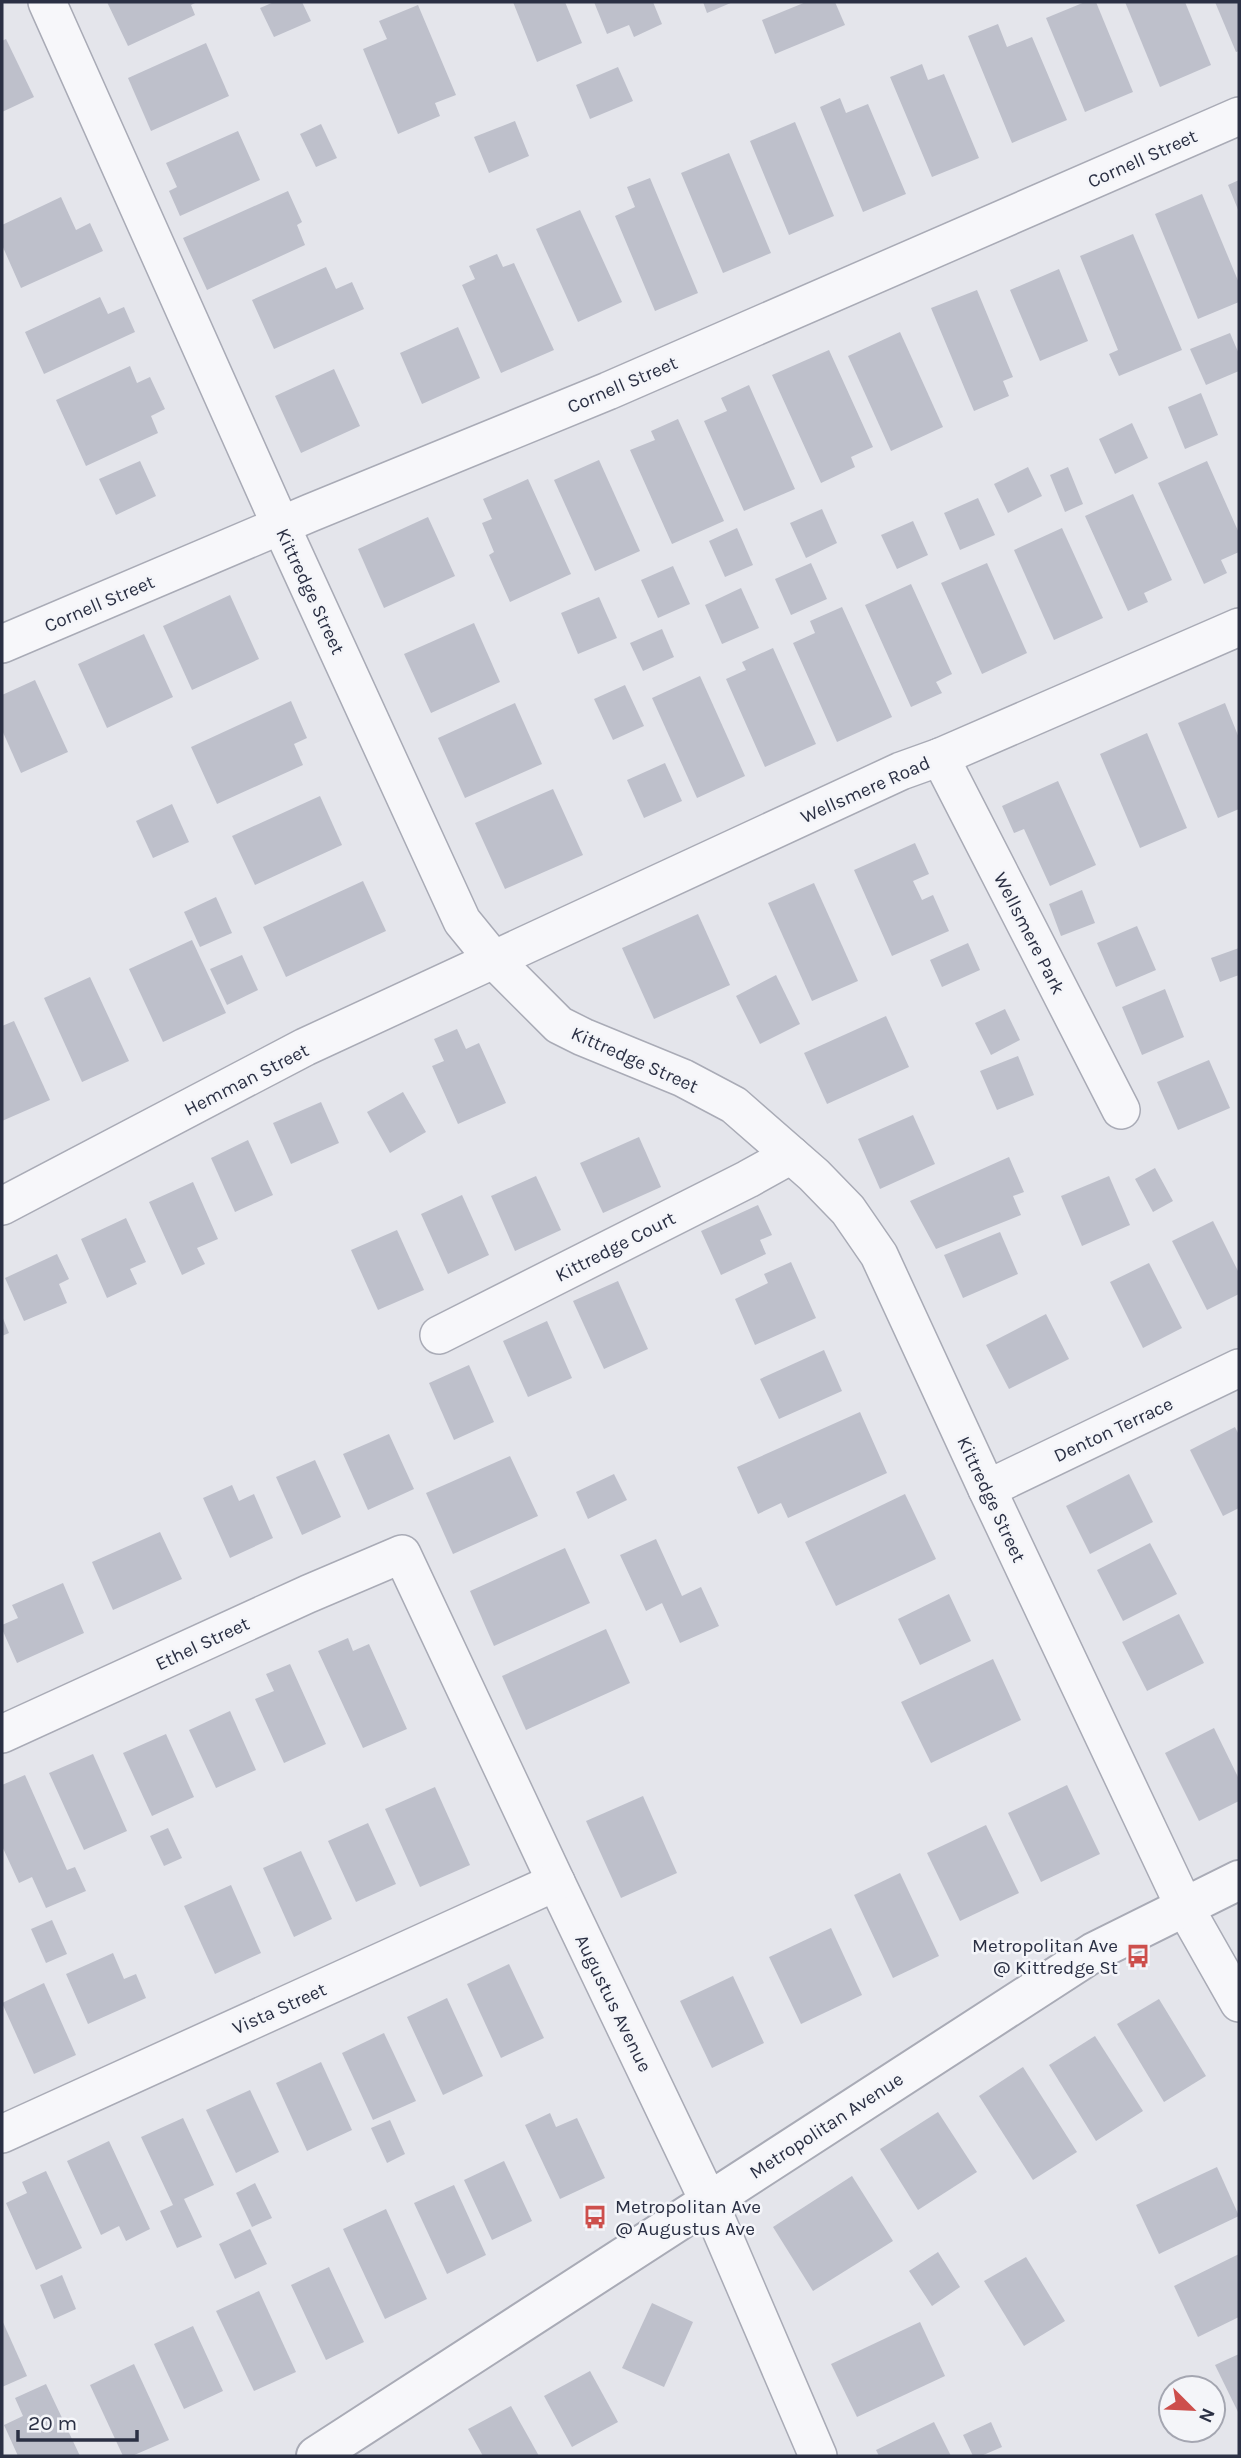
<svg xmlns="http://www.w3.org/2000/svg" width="1241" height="2458" viewBox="0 0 1241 2458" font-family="Karla,sans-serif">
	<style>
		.building { fill: #bec0cb }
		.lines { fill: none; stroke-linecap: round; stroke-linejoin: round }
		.minor-casing { stroke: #a9abb6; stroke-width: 40 }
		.tertiary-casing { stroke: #a9abb6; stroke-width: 42 }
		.minor { stroke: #f7f7fa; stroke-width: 37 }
		.tertiary { stroke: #f7f7fa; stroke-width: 38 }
		.labels { text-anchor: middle; stroke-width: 5; stroke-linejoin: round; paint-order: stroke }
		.street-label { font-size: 19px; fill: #2b3044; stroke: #f4f5f9 }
		.poi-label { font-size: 19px; fill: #2b3044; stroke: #f4f5f9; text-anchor: end }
	</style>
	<rect width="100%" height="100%" fill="#e4e5eb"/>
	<!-- building -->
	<g class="building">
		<path d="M107 2H197L191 5 195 15 128 46Z"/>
		<path d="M274 2H302L311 21 274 37 260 8Z"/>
		<path d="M513 2H565L582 43 537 62Z"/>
		<path d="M594 2H653L662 24 634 37 629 25 607 34Z"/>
		<path d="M703 2H733L707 13Z"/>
		<path d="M806 2H835L845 25 775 54 762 20Z"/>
		<path d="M1085 2H1096L1133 92 1085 112 1046 18Z"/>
		<path d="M1125 2H1185L1211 65 1160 87Z"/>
		<path d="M1215 2H1239V51L1236 52Z"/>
		<path d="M418 5 456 95 435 103 440 116 398 134 363 49 387 39 379 21Z"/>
		<path d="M998 24 1007 47 1032 37 1067 120 1012 143 968 36Z"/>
		<path d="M6 39 34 97 2 112V41Z"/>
		<path d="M206 43 229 96 151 131 128 78Z"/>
		<path d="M922 64 928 80 944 74 979 158 932 177 890 77Z"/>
		<path d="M618 67 633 101 590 119 576 85Z"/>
		<path d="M840 98 846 113 868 104 906 194 863 212 820 107Z"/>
		<path d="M515 121 529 156 489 173 474 137Z"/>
		<path d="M795 122 834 216 789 235 750 141Z"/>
		<path d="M321 124 337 158 316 167 300 134Z"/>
		<path d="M238 131 260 180 180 216 169 191 177 187 166 163Z"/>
		<path d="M729 153 771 253 723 273 681 173Z"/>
		<path d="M650 178 698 293 655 311 615 216 635 207 627 187Z"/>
		<path d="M1239 180V212L1228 185Z"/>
		<path d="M288 191 302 222 297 225 305 245 207 290 183 238Z"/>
		<path d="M1202 194 1239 283V302L1198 319 1155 214Z"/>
		<path d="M61 197 76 230 90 223 103 251 21 288 2 245V225Z"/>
		<path d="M580 210 622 302 578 322 536 229Z"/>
		<path d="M1133 234 1182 350 1119 376 1109 354 1118 350 1080 256Z"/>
		<path d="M497 254 503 267 514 263 554 350 501 373 462 285 475 279 469 266Z"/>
		<path d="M326 267 336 289 352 282 364 309 274 349 252 300Z"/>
		<path d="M1059 269 1088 341 1040 361 1010 290Z"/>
		<path d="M977 290 1013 377 1003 381 1009 396 974 411 931 308Z"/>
		<path d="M100 297 108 314 124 307 135 332 44 374 25 332Z"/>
		<path d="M458 327 480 378 422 404 400 353Z"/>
		<path d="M900 332 943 427 891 451 848 356Z"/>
		<path d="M1230 333 1239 354V371L1206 385 1190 349Z"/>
		<path d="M829 350 873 447 851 457 855 467 821 483 772 375Z"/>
		<path d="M130 366 137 383 150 377 165 409 151 416 158 433 86 466 56 400Z"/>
		<path d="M334 369 360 426 301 453 275 396Z"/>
		<path d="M749 385 795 489 744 511 704 421 727 411 721 398Z"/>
		<path d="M1201 393 1218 435 1185 449 1168 407Z"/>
		<path d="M678 419 724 521 672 544 630 450 655 440 651 431Z"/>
		<path d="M1132 423 1148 458 1115 474 1099 439Z"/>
		<path d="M599 460 640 551 595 571 554 480Z"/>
		<path d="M140 461 156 496 116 515 99 479Z"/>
		<path d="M1207 461 1239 533V552L1221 560 1227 573 1204 584 1158 483Z"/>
		<path d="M1028 467 1042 496 1008 513 994 484Z"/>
		<path d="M1068 467 1083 504 1065 512 1050 475Z"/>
		<path d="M528 479 571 574 510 602 489 555 494 552 482 523 492 519 483 499Z"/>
		<path d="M1133 494 1172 580 1144 593 1148 602 1128 611 1085 516Z"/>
		<path d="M978 498 995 535 960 550 944 513Z"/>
		<path d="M822 509 837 543 806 558 790 523Z"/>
		<path d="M428 517 455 576 384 608 358 549Z"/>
		<path d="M913 521 928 555 897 569 881 535Z"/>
		<path d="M737 528 753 565 725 577 709 541Z"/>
		<path d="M1062 528 1103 618 1054 640 1014 550Z"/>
		<path d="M811 563 827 599 791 615 775 579Z"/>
		<path d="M987 563 1027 653 982 674 941 583Z"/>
		<path d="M673 566 690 604 658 618 641 580Z"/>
		<path d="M911 584 952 674 936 682 942 693 911 707 865 605Z"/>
		<path d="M741 588 759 628 722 644 705 605Z"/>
		<path d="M230 595 259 659 192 690 163 626Z"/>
		<path d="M599 597 617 638 578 654 561 613Z"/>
		<path d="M842 607 892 717 837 742 793 643 815 633 810 621Z"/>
		<path d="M474 623 500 682 431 713 404 654Z"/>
		<path d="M662 629 674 657 643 671 630 643Z"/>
		<path d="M144 634 173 697 107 728 78 664Z"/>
		<path d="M773 648 816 744 765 767 726 679 746 670 742 662Z"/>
		<path d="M700 676 745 776 697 798 652 698Z"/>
		<path d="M35 680 68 752 21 773 2 730V695Z"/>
		<path d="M625 685 644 726 613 740 594 699Z"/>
		<path d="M291 701 307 738 294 744 303 765 217 804 191 747Z"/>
		<path d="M515 703 542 764 465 798 438 738Z"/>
		<path d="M1225 703 1239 738V809L1218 818 1178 723Z"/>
		<path d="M1147 733 1187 828 1140 848 1100 754Z"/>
		<path d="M665 763 682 801 644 818 627 780Z"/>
		<path d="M1058 781 1096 865 1050 886 1024 829 1014 833 1002 806Z"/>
		<path d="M553 789 583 855 505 889 475 823Z"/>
		<path d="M320 796 342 845 255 885 232 836Z"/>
		<path d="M172 804 189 842 153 858 136 821Z"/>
		<path d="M915 843 929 874 913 881 922 900 933 895 949 931 892 956 854 870Z"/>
		<path d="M363 881 386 931 286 977 263 927Z"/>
		<path d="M814 883 858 981 812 1001 768 903Z"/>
		<path d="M1082 890 1095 923 1061 936 1049 904Z"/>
		<path d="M216 897 232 933 200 947 184 912Z"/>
		<path d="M698 914 730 985 654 1019 622 948Z"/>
		<path d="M1137 926 1156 970 1116 987 1097 943Z"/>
		<path d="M192 940 226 1013 163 1042 129 969Z"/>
		<path d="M968 943 980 970 942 987 930 960Z"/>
		<path d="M1239 948V975L1220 982 1211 958Z"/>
		<path d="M242 955 258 990 227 1005 210 969Z"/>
		<path d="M776 975 800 1024 760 1044 736 996Z"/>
		<path d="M90 977 129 1061 82 1082 44 998Z"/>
		<path d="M1165 989 1184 1037 1142 1055 1122 1007Z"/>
		<path d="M1005 1009 1020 1040 991 1055 975 1023Z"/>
		<path d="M886 1016 909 1067 827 1104 804 1053Z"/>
		<path d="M14 1021 50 1100 2 1121V1026Z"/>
		<path d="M457 1029 466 1049 479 1043 506 1103 458 1124 432 1066 444 1061 434 1039Z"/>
		<path d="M1018 1056 1034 1095 997 1110 980 1071Z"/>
		<path d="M1209 1060 1230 1108 1178 1130 1157 1082Z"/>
		<path d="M403 1092 426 1132 390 1153 367 1112Z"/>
		<path d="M321 1102 339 1143 291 1164 273 1123Z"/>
		<path d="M913 1115 935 1164 880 1189 858 1139Z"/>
		<path d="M639 1137 661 1187 603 1213 580 1163Z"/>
		<path d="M248 1140 273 1195 235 1212 211 1158Z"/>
		<path d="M1009 1157 1024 1192 1013 1196 1021 1215 936 1249 910 1201Z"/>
		<path d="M1155 1168 1173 1201 1153 1212 1135 1179Z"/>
		<path d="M536 1176 561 1230 515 1251 491 1196Z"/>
		<path d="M1109 1176 1130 1225 1082 1246 1061 1196Z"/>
		<path d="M193 1182 218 1239 197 1248 205 1264 182 1275 149 1202Z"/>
		<path d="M462 1195 489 1255 448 1274 421 1214Z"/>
		<path d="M758 1205 772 1235 760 1240 766 1254 721 1275 701 1231Z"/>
		<path d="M126 1218 146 1262 130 1269 137 1284 107 1298 81 1239Z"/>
		<path d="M1213 1221 1239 1273V1294L1207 1310 1172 1241Z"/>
		<path d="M397 1230 424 1290 378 1310 351 1250Z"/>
		<path d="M1000 1232 1018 1274 963 1298 944 1255Z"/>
		<path d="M57 1254 69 1279 59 1284 67 1303 24 1321 5 1278Z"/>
		<path d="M791 1262 816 1318 755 1345 735 1299 768 1283 764 1274Z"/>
		<path d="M1149 1263 1182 1328 1143 1348 1110 1282Z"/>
		<path d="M618 1281 648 1349 604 1369 573 1301Z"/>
		<path d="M1046 1314 1069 1359 1009 1389 986 1345Z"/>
		<path d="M2 1316 9 1333 2 1336Z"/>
		<path d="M547 1321 572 1378 528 1397 503 1341Z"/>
		<path d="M824 1350 842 1391 779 1419 760 1379Z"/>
		<path d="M469 1365 494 1422 454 1440 429 1383Z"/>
		<path d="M860 1412 887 1473 788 1518 781 1503 758 1514 737 1467Z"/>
		<path d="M1235 1427 1239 1435V1508L1223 1516 1190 1450Z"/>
		<path d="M389 1434 414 1489 368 1510 343 1454Z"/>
		<path d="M510 1456 538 1516 453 1554 426 1493Z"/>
		<path d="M315 1460 341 1517 302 1535 276 1477Z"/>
		<path d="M614 1474 627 1500 588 1519 576 1492Z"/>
		<path d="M1129 1474 1153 1522 1090 1554 1066 1506Z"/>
		<path d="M232 1485 239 1501 254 1494 273 1538 230 1558 203 1498Z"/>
		<path d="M905 1494 936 1559 836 1606 805 1542Z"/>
		<path d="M160 1532 182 1579 113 1610 92 1562Z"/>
		<path d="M656 1539 682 1596 701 1587 719 1626 680 1643 662 1603 646 1611 620 1555Z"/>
		<path d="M1150 1543 1177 1594 1123 1621 1097 1570Z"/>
		<path d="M565 1548 590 1603 494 1646 470 1591Z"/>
		<path d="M63 1583 84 1633 17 1663 2 1629V1625L18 1618 12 1605Z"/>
		<path d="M949 1594 971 1641 920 1665 898 1619Z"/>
		<path d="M1179 1614 1204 1663 1147 1691 1122 1642Z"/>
		<path d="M606 1629 630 1683 526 1730 502 1676Z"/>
		<path d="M348 1638 353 1651 369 1644 407 1729 363 1748 318 1651Z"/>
		<path d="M993 1659 1021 1720 931 1763 901 1702Z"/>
		<path d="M290 1664 326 1744 284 1763 255 1699 274 1691 266 1674Z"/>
		<path d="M230 1711 256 1770 216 1788 189 1730Z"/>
		<path d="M1214 1728 1239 1779V1801L1199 1821 1165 1753Z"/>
		<path d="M166 1734 194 1797 152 1816 123 1753Z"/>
		<path d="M93 1754 127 1831 84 1850 49 1773Z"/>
		<path d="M25 1775 67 1870 75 1867 86 1891 46 1908 32 1877 19 1883 2 1846V1785Z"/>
		<path d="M1067 1785 1100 1854 1041 1882 1008 1813Z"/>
		<path d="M435 1787 470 1865 420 1887 385 1809Z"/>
		<path d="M643 1796 677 1873 621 1898 586 1821Z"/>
		<path d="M368 1823 396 1884 356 1902 328 1841Z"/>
		<path d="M986 1825 1019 1893 960 1921 927 1853Z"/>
		<path d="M168 1828 182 1858 164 1866 150 1836Z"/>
		<path d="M301 1851 332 1919 294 1937 263 1868Z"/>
		<path d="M900 1873 939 1956 893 1978 854 1895Z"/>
		<path d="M231 1885 261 1953 215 1974 184 1906Z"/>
		<path d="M52 1920 67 1954 46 1963 31 1929Z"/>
		<path d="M831 1928 862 1995 801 2024 769 1957Z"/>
		<path d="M113 1953 124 1979 136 1974 146 1998 88 2024 66 1974Z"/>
		<path d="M509 1964 544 2038 501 2058 467 1984Z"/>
		<path d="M733 1976 764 2043 712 2068 680 2001Z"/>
		<path d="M44 1983 76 2055 34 2074 2 2003Z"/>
		<path d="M447 1998 483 2076 443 2095 407 2017Z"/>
		<path d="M1159 1999 1206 2076 1164 2102 1117 2024Z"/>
		<path d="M384 2033 416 2101 373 2120 342 2053Z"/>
		<path d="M1095 2036 1143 2111 1096 2141 1049 2065Z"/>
		<path d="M321 2062 352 2130 307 2151 276 2083Z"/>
		<path d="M1023 2067 1077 2152 1033 2180 979 2096Z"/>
		<path d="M250 2090 279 2152 236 2173 206 2110Z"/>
		<path d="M938 2112 977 2172 918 2210 880 2149Z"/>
		<path d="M550 2113 556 2127 577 2118 605 2178 560 2199 525 2125Z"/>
		<path d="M183 2118 214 2185 184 2199 202 2237 177 2248 160 2211 173 2205 141 2137Z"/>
		<path d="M390 2120 405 2154 387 2163 371 2128Z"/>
		<path d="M109 2141 150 2229 126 2241 119 2226 101 2235 67 2161Z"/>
		<path d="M504 2161 532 2221 492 2240 464 2180Z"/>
		<path d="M1217 2167 1239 2216 1159 2254 1136 2205Z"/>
		<path d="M46 2171 82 2248 36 2270 6 2203 27 2193 22 2182Z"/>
		<path d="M852 2176 893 2241 813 2291 773 2227Z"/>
		<path d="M255 2183 272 2218 252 2227 236 2193Z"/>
		<path d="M454 2185 486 2255 447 2274 414 2203Z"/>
		<path d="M386 2209 427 2299 385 2319 343 2229Z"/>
		<path d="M250 2229 267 2264 235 2279 219 2244Z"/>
		<path d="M938 2252 960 2287 932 2306 909 2271Z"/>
		<path d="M1239 2254V2317L1198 2337 1174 2286Z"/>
		<path d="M1026 2257 1065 2321 1024 2346 984 2281Z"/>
		<path d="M329 2267 364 2342 326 2360 291 2285Z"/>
		<path d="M62 2275 76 2309 54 2319 40 2285Z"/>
		<path d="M259 2291 296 2372 254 2391 216 2311Z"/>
		<path d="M652 2303 693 2322 664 2387 622 2368Z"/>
		<path d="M2 2320 27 2376 2 2387Z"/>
		<path d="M920 2322 945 2376 857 2417 831 2364Z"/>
		<path d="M193 2326 223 2391 184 2409 154 2344Z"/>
		<path d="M1239 2354V2414L1215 2365Z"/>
		<path d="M134 2364 169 2440 132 2456H123L90 2385Z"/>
		<path d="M590 2371 618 2422 572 2447 544 2396Z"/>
		<path d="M46 2384 80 2456H18L4 2425 23 2416 15 2398Z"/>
		<path d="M511 2406 539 2456H483L468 2429Z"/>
		<path d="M934 2422 951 2456H879L876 2450Z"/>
		<path d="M991 2422 1002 2447 981 2456H973L963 2435Z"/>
	</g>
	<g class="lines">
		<!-- minor casing -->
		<g class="minor-casing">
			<g id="minor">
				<path d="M47 2 281 526 462 921 493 959 559 1025 583 1037 683 1078 734 1105 814 1175 848 1210 879 1255 987 1489 1184 1906 1239 2003"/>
				<path d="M2 644 310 513 608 391 1239 116"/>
				<path d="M940 757 1121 1110"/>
				<path d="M2 1206 305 1047 901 771 940 757 1239 627"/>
				<path d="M439 1335 748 1179 791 1155"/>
				<path d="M987 1489 1239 1368"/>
				<path d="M2 1734 308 1594 402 1554 556 1882 709 2202 818 2456"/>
				<path d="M2 2134 556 1882"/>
			</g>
		</g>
		<!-- tertiary casing -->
		<g class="tertiary-casing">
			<path id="tertiary" d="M316 2456 1094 1952 1239 1880"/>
		</g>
		<!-- minor -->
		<use href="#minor" class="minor"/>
		<!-- tertiary -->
		<use href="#tertiary" class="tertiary"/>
	</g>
	<!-- icons -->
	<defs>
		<g id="bus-bare" transform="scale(1.89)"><path d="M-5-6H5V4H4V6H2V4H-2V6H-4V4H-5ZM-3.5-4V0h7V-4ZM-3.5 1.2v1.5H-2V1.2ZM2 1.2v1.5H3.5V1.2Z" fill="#cd4f4c" stroke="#f4f5f9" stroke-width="2.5" paint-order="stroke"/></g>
	</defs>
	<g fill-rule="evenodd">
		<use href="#bus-bare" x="1138" y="1956"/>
		<use href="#bus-bare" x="595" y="2217"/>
	</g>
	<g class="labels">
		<!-- street labels -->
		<g class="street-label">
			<text transform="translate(1142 158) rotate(-24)" y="7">Cornell Street</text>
			<text transform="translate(622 384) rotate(-23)" y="7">Cornell Street</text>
			<text transform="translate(311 591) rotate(65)" y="7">Kittredge Street</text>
			<text transform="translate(99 603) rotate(-23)" y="7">Cornell Street</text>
			<text transform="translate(865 789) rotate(-24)" y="7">Wellsmere Road</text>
			<text transform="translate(1030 933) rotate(63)" y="7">Wellsmere Park</text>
			<text transform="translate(635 1059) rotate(24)" y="7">Kittredge Street</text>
			<text transform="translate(246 1079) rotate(-27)" y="7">Hemman Street</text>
			<text transform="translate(615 1246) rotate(-27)" y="7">Kittredge Court</text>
			<text transform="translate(1113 1429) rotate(-25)" y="7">Denton Terrace</text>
			<text transform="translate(992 1499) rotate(65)" y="7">Kittredge Street</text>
			<text transform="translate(202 1643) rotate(-25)" y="7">Ethel Street</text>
			<text transform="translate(614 2003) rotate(64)" y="7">Augustus Avenue</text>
			<text transform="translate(279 2008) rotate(-24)" y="7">Vista Street</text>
			<text transform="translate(826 2125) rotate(-33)" y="7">Metropolitan Avenue</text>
		</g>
		<!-- poi labels -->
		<g class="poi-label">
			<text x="1118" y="1952">Metropolitan Ave<tspan x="1118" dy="22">@ Kittredge St</tspan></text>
			<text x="615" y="2213" text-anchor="start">Metropolitan Ave<tspan x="615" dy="22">@ Augustus Ave</tspan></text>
		</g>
	</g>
	<!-- border -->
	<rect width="1241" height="2458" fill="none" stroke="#2b3044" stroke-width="7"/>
	<!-- north arrow -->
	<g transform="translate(1192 2409) rotate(114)"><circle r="33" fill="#f4f5f9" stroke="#a4a6b1" stroke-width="2"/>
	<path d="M0-5L12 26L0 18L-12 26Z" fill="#cd4f4c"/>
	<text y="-10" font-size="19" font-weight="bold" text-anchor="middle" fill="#2b3044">N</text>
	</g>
	<!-- scale -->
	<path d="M18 2430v10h119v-10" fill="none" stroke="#2b3044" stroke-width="3.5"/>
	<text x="28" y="2430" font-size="21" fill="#2b3044" stroke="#f4f5f9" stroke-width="5" paint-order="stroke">20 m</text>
</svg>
